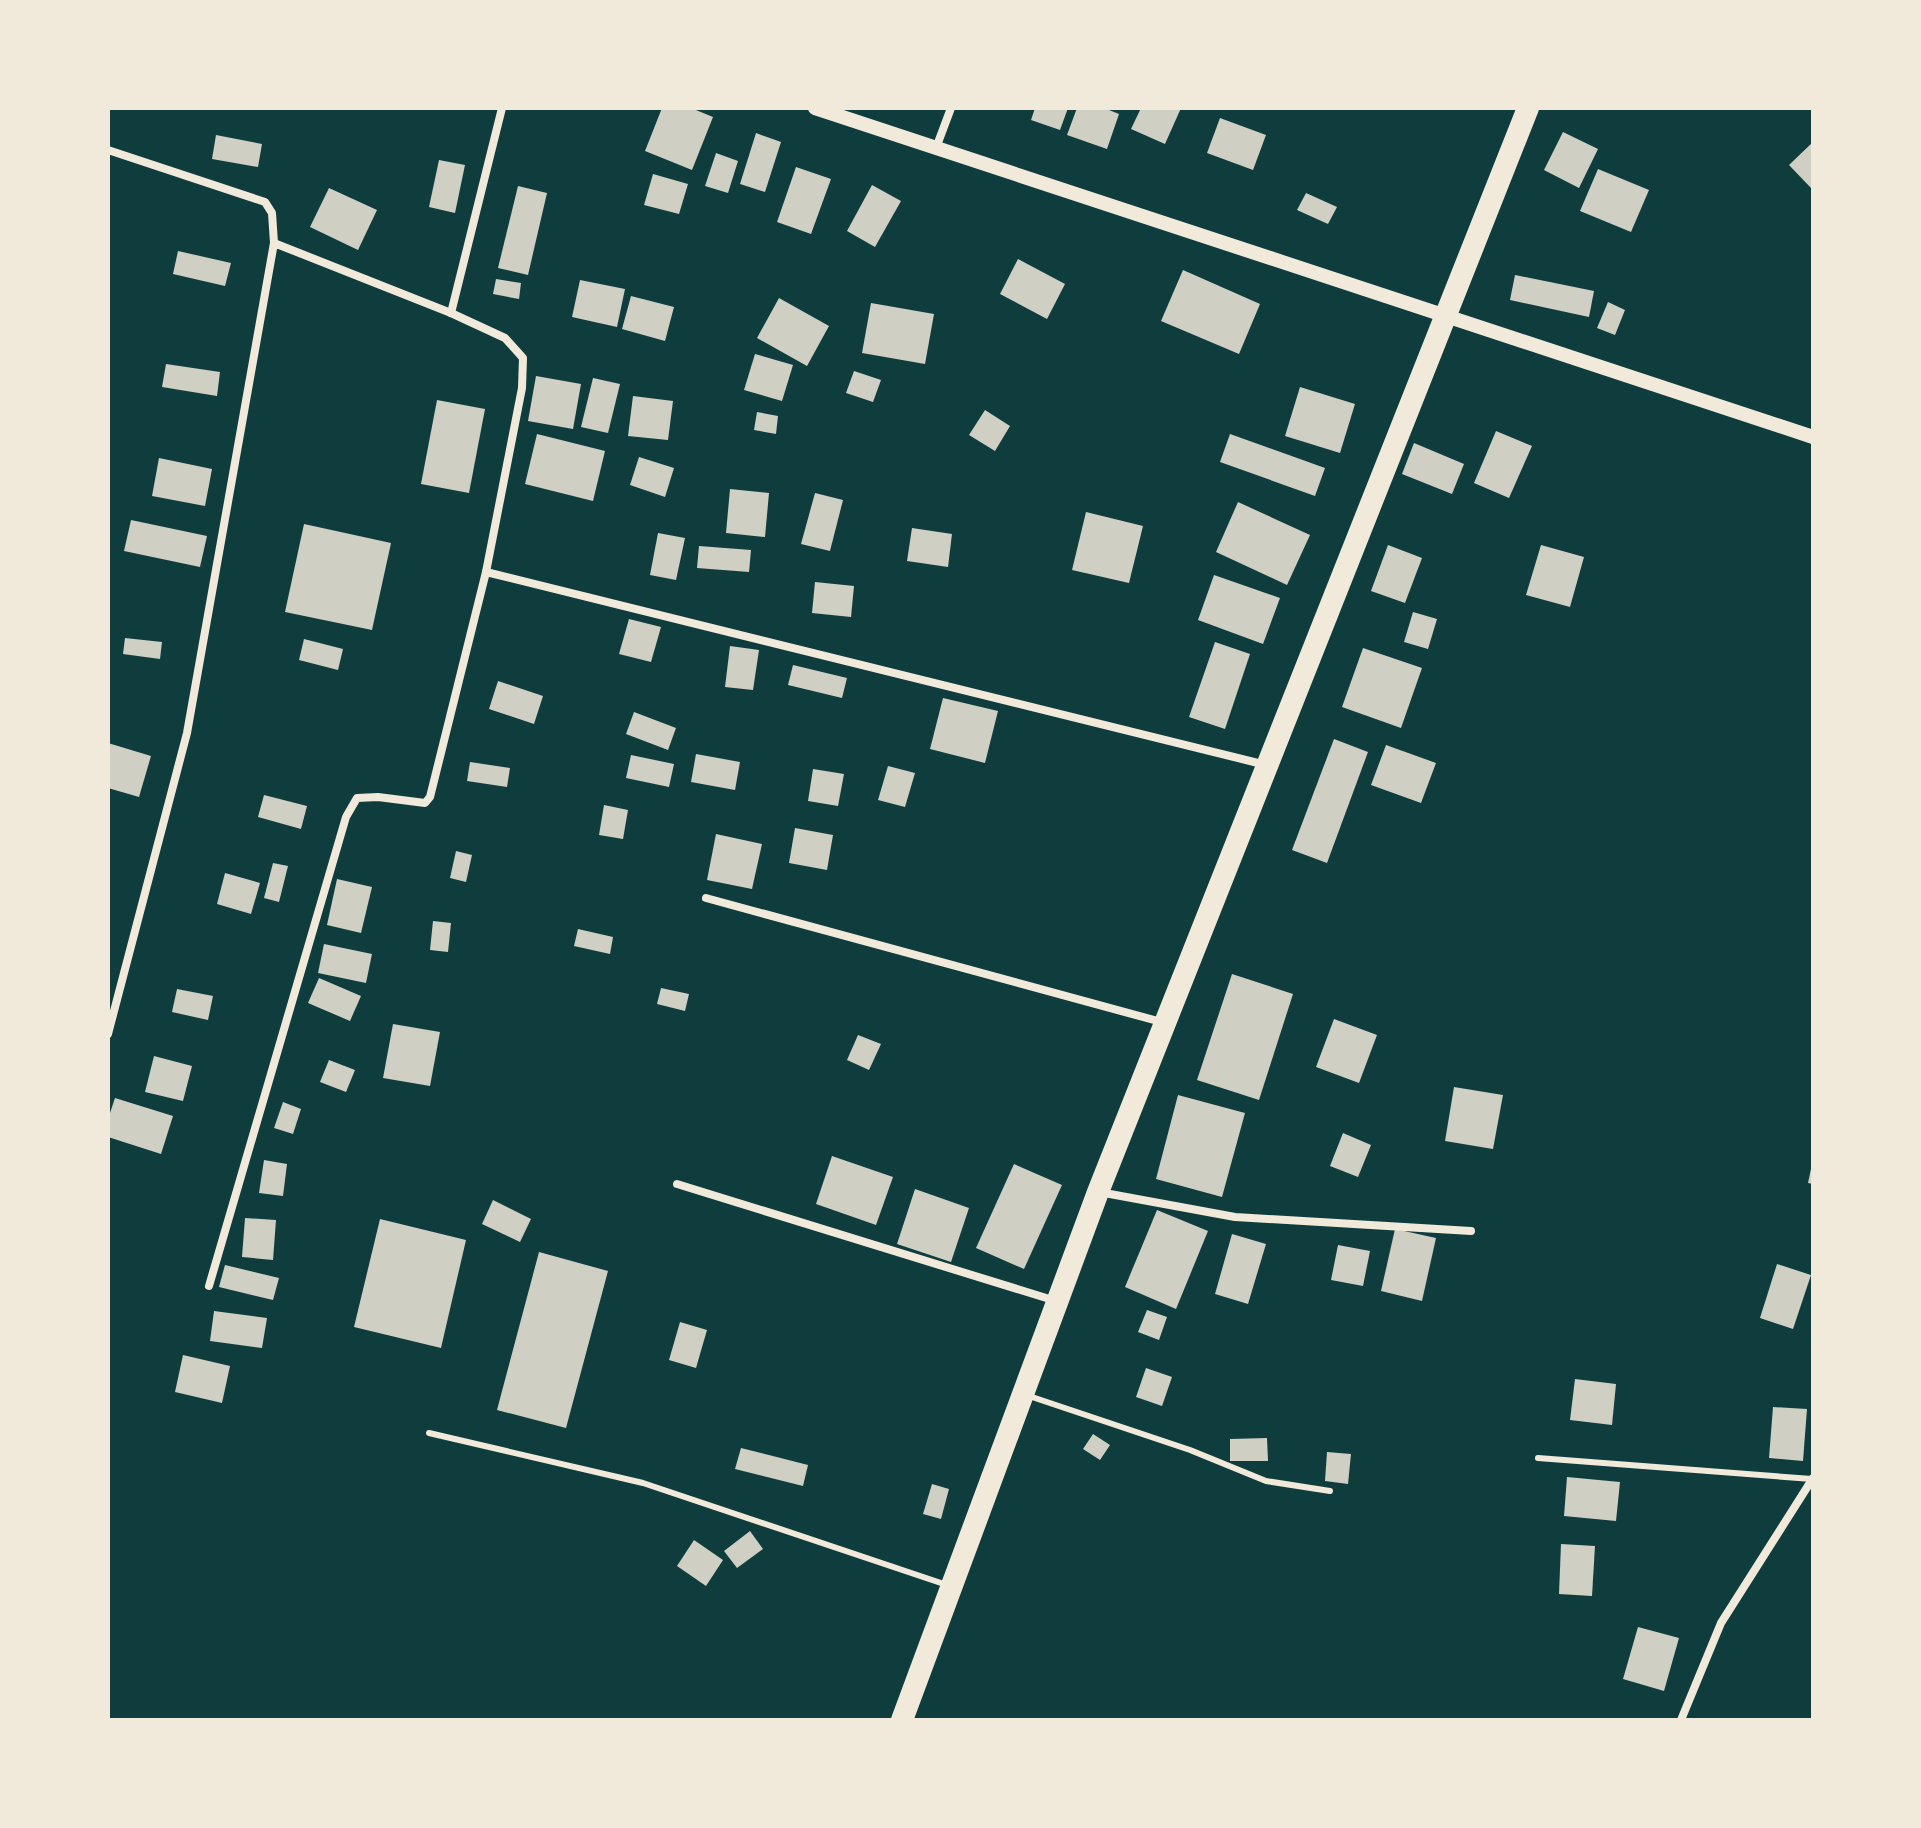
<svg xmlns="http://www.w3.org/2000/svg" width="1921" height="1828" viewBox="0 0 1921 1828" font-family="'Zilla Slab',serif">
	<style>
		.building { fill: #cfcfc3 }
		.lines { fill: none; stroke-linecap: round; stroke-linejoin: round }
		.service { stroke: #f1e9da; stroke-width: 6 }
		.minor { stroke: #f1e9da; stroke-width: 8 }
		.tertiary { stroke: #f1e9da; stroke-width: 14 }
		.trunk { stroke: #f1e9da; stroke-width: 22 }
	</style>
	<rect width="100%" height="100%" fill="#0f3d3e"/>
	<!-- building -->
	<g class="building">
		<path d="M662 108H691L713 117 692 170 645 151Z"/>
		<path d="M1035 108H1068L1060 130 1031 120Z"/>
		<path d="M1077 108H1104L1119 114 1107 149 1067 135Z"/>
		<path d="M1141 108H1181L1165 144 1131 129Z"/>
		<path d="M1220 118 1266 135 1253 170 1207 153Z"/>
		<path d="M1563 132 1598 149 1579 188 1544 170Z"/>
		<path d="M756 133 781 142 765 192 740 184Z"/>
		<path d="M216 135 262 144 258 167 212 159Z"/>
		<path d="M1813 142V186L1811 188 1789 165Z"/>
		<path d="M716 153 738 161 728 193 705 186Z"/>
		<path d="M439 160 465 165 455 213 429 207Z"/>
		<path d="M796 167 831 179 811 234 777 222Z"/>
		<path d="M1598 169 1649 190 1631 232 1580 211Z"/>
		<path d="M653 174 688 184 679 214 644 205Z"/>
		<path d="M872 185 901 201 875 247 847 231Z"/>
		<path d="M518 186 547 193 528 275 498 268Z"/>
		<path d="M329 188 377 210 358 250 310 227Z"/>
		<path d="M1306 193 1337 207 1328 224 1297 210Z"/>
		<path d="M178 251 231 263 225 286 173 274Z"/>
		<path d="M1018 259 1065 284 1047 319 1000 294Z"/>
		<path d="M1183 270 1260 304 1239 354 1161 321Z"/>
		<path d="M1515 275 1594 291 1589 317 1510 300Z"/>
		<path d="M496 279 521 283 519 299 493 294Z"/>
		<path d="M580 280 625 289 617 327 572 317Z"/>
		<path d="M631 296 674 307 665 341 622 329Z"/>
		<path d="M779 298 829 326 807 366 757 338Z"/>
		<path d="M1608 302 1625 310 1615 335 1597 328Z"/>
		<path d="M871 303 934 314 925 364 862 353Z"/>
		<path d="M755 354 793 365 782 401 744 390Z"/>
		<path d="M166 364 220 372 217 396 162 387Z"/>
		<path d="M854 371 881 380 873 402 846 393Z"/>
		<path d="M536 376 581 384 573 429 528 421Z"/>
		<path d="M593 378 620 384 608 433 581 427Z"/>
		<path d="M1300 387 1355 404 1340 453 1285 436Z"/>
		<path d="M633 396 673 401 668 440 628 436Z"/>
		<path d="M437 400 485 409 469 493 421 484Z"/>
		<path d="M985 410 1010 426 995 451 969 435Z"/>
		<path d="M757 412 778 416 776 434 754 430Z"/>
		<path d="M1496 431 1532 446 1509 498 1474 483Z"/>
		<path d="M537 434 605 451 593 501 525 484Z"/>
		<path d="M1230 434 1325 468 1315 496 1220 462Z"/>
		<path d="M1414 443 1464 464 1452 494 1402 474Z"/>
		<path d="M639 457 674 468 665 497 630 485Z"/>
		<path d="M159 458 212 469 205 506 152 496Z"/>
		<path d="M730 489 769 493 765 537 726 533Z"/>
		<path d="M815 493 843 500 830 551 801 544Z"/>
		<path d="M1238 502 1310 535 1287 585 1216 552Z"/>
		<path d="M1086 512 1143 526 1129 583 1072 570Z"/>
		<path d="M131 520 207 536 200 567 124 551Z"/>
		<path d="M304 524 391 543 372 630 285 612Z"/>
		<path d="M912 528 952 534 948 567 907 561Z"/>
		<path d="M658 533 685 538 676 580 650 575Z"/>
		<path d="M1388 545 1422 558 1405 603 1371 591Z"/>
		<path d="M1541 545 1584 557 1570 607 1526 595Z"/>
		<path d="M699 546 751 550 749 572 697 568Z"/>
		<path d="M1214 575 1280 598 1263 644 1198 620Z"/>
		<path d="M815 582 854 586 851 617 812 613Z"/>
		<path d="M1413 612 1437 619 1428 649 1404 642Z"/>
		<path d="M629 619 661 627 651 662 619 654Z"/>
		<path d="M125 638 162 642 160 659 123 654Z"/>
		<path d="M304 639 343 649 338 670 299 660Z"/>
		<path d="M1215 642 1250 654 1225 729 1189 717Z"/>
		<path d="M730 646 759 650 753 690 725 687Z"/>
		<path d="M1363 648 1422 668 1401 728 1342 707Z"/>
		<path d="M793 665 847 678 842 698 788 685Z"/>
		<path d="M498 681 543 696 534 724 489 709Z"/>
		<path d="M943 698 998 711 985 763 930 749Z"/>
		<path d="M634 712 676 728 668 750 626 734Z"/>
		<path d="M1334 739 1368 752 1327 863 1292 850Z"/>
		<path d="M108 743 151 756 139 797 108 788Z"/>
		<path d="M1386 745 1436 763 1421 803 1371 785Z"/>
		<path d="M696 754 740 762 735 790 691 782Z"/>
		<path d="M631 755 674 764 669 787 626 778Z"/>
		<path d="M470 762 510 768 507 787 467 781Z"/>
		<path d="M888 766 915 773 905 807 878 800Z"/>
		<path d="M813 769 844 774 838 806 808 801Z"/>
		<path d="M264 795 307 806 301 829 258 817Z"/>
		<path d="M604 805 628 810 623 839 599 835Z"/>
		<path d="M795 828 833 835 827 870 789 863Z"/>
		<path d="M716 834 762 844 752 889 707 880Z"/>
		<path d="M456 851 472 855 466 882 450 878Z"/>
		<path d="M273 863 288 866 279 902 264 898Z"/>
		<path d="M225 873 260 883 251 914 217 904Z"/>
		<path d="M337 879 372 887 361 933 327 925Z"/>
		<path d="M433 921 451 923 448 952 430 950Z"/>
		<path d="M578 929 613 937 610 954 574 946Z"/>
		<path d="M324 944 372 954 366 983 318 973Z"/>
		<path d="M1232 974 1293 994 1259 1100 1197 1080Z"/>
		<path d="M319 978 361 996 350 1021 308 1003Z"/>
		<path d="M661 988 689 994 685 1011 657 1004Z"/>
		<path d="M177 989 213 996 208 1020 172 1012Z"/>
		<path d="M1334 1019 1377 1035 1359 1083 1316 1067Z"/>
		<path d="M393 1024 440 1032 430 1086 383 1078Z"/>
		<path d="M858 1035 881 1044 869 1070 847 1060Z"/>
		<path d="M154 1056 192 1066 183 1101 145 1092Z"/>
		<path d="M329 1060 355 1070 346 1092 320 1082Z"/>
		<path d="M1454 1087 1503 1095 1493 1149 1445 1141Z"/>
		<path d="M1178 1095 1245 1113 1222 1197 1156 1179Z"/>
		<path d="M115 1098 173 1116 161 1154 108 1137V1119Z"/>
		<path d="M283 1102 301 1109 293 1134 274 1128Z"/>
		<path d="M1343 1133 1371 1145 1358 1177 1330 1166Z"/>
		<path d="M832 1156 893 1177 876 1225 816 1204Z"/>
		<path d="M264 1160 287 1164 283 1196 259 1193Z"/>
		<path d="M1014 1164 1062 1185 1024 1269 976 1248Z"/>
		<path d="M1812 1164H1813V1184L1808 1183Z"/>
		<path d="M915 1189 969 1208 951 1262 897 1244Z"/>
		<path d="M493 1200 531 1219 520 1242 482 1224Z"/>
		<path d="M1157 1210 1208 1231 1176 1309 1125 1287Z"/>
		<path d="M245 1218 276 1220 273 1260 242 1257Z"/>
		<path d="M380 1219 466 1240 441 1348 354 1327Z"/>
		<path d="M1395 1229 1436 1238 1422 1301 1381 1291Z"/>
		<path d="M1232 1234 1266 1244 1248 1304 1215 1294Z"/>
		<path d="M1338 1245 1370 1251 1363 1286 1331 1280Z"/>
		<path d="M539 1252 608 1271 566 1428 497 1410Z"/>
		<path d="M1777 1264 1811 1275 1793 1329 1760 1318Z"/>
		<path d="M225 1265 279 1278 273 1300 219 1287Z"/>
		<path d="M1147 1310 1167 1317 1159 1340 1138 1332Z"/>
		<path d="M214 1311 267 1318 262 1348 210 1341Z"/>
		<path d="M680 1322 707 1330 696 1368 669 1360Z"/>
		<path d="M183 1355 230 1366 222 1403 175 1392Z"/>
		<path d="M1146 1368 1172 1377 1162 1406 1136 1397Z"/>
		<path d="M1575 1379 1616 1384 1612 1425 1570 1420Z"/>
		<path d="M1773 1407 1807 1409 1803 1461 1769 1458Z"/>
		<path d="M1093 1434 1110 1445 1100 1460 1083 1449Z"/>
		<path d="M1267 1438 1268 1461H1230V1439Z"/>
		<path d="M741 1448 808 1465 803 1486 735 1469Z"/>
		<path d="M1327 1452 1351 1454 1348 1484 1325 1481Z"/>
		<path d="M1567 1477 1620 1482 1616 1521 1564 1516Z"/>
		<path d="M932 1484 949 1489 941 1519 923 1514Z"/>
		<path d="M750 1531 763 1549 737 1568 724 1551Z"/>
		<path d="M694 1540 723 1560 706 1586 677 1566Z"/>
		<path d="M1561 1544 1595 1546 1592 1596 1559 1594Z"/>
		<path d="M1638 1627 1679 1638 1664 1691 1623 1679Z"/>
	</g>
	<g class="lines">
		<!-- service -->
		<g class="service">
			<path d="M1029 1396 1190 1450 1266 1481 1330 1491"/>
			<path d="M429 1433 643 1483 947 1585"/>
			<path d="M1538 1458 1812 1479"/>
		</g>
		<!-- minor -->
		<g class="minor">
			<path d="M936 148 951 108"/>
			<path d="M108 150 265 202 272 213 274 243"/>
			<path d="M451 313 502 108"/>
			<path d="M706 898 1165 1023"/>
			<path d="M108 1034 187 733 274 243 451 313 505 338 523 358 522 388 486 572"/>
			<path d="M677 1184 1056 1301"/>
			<path d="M1099 1192 1235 1217 1471 1231"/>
			<path d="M209 1286 346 817 357 798 378 797 425 803 430 797 486 572 1266 765"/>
			<path d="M1681 1720 1721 1623 1813 1478"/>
		</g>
		<!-- tertiary -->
		<path class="tertiary" d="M815 108 1813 437"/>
		<!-- trunk -->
		<path class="trunk" d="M902 1720 1098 1192 1528 108"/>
	</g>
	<!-- border -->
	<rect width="1921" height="1828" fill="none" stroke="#f1e9da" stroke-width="220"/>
</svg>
